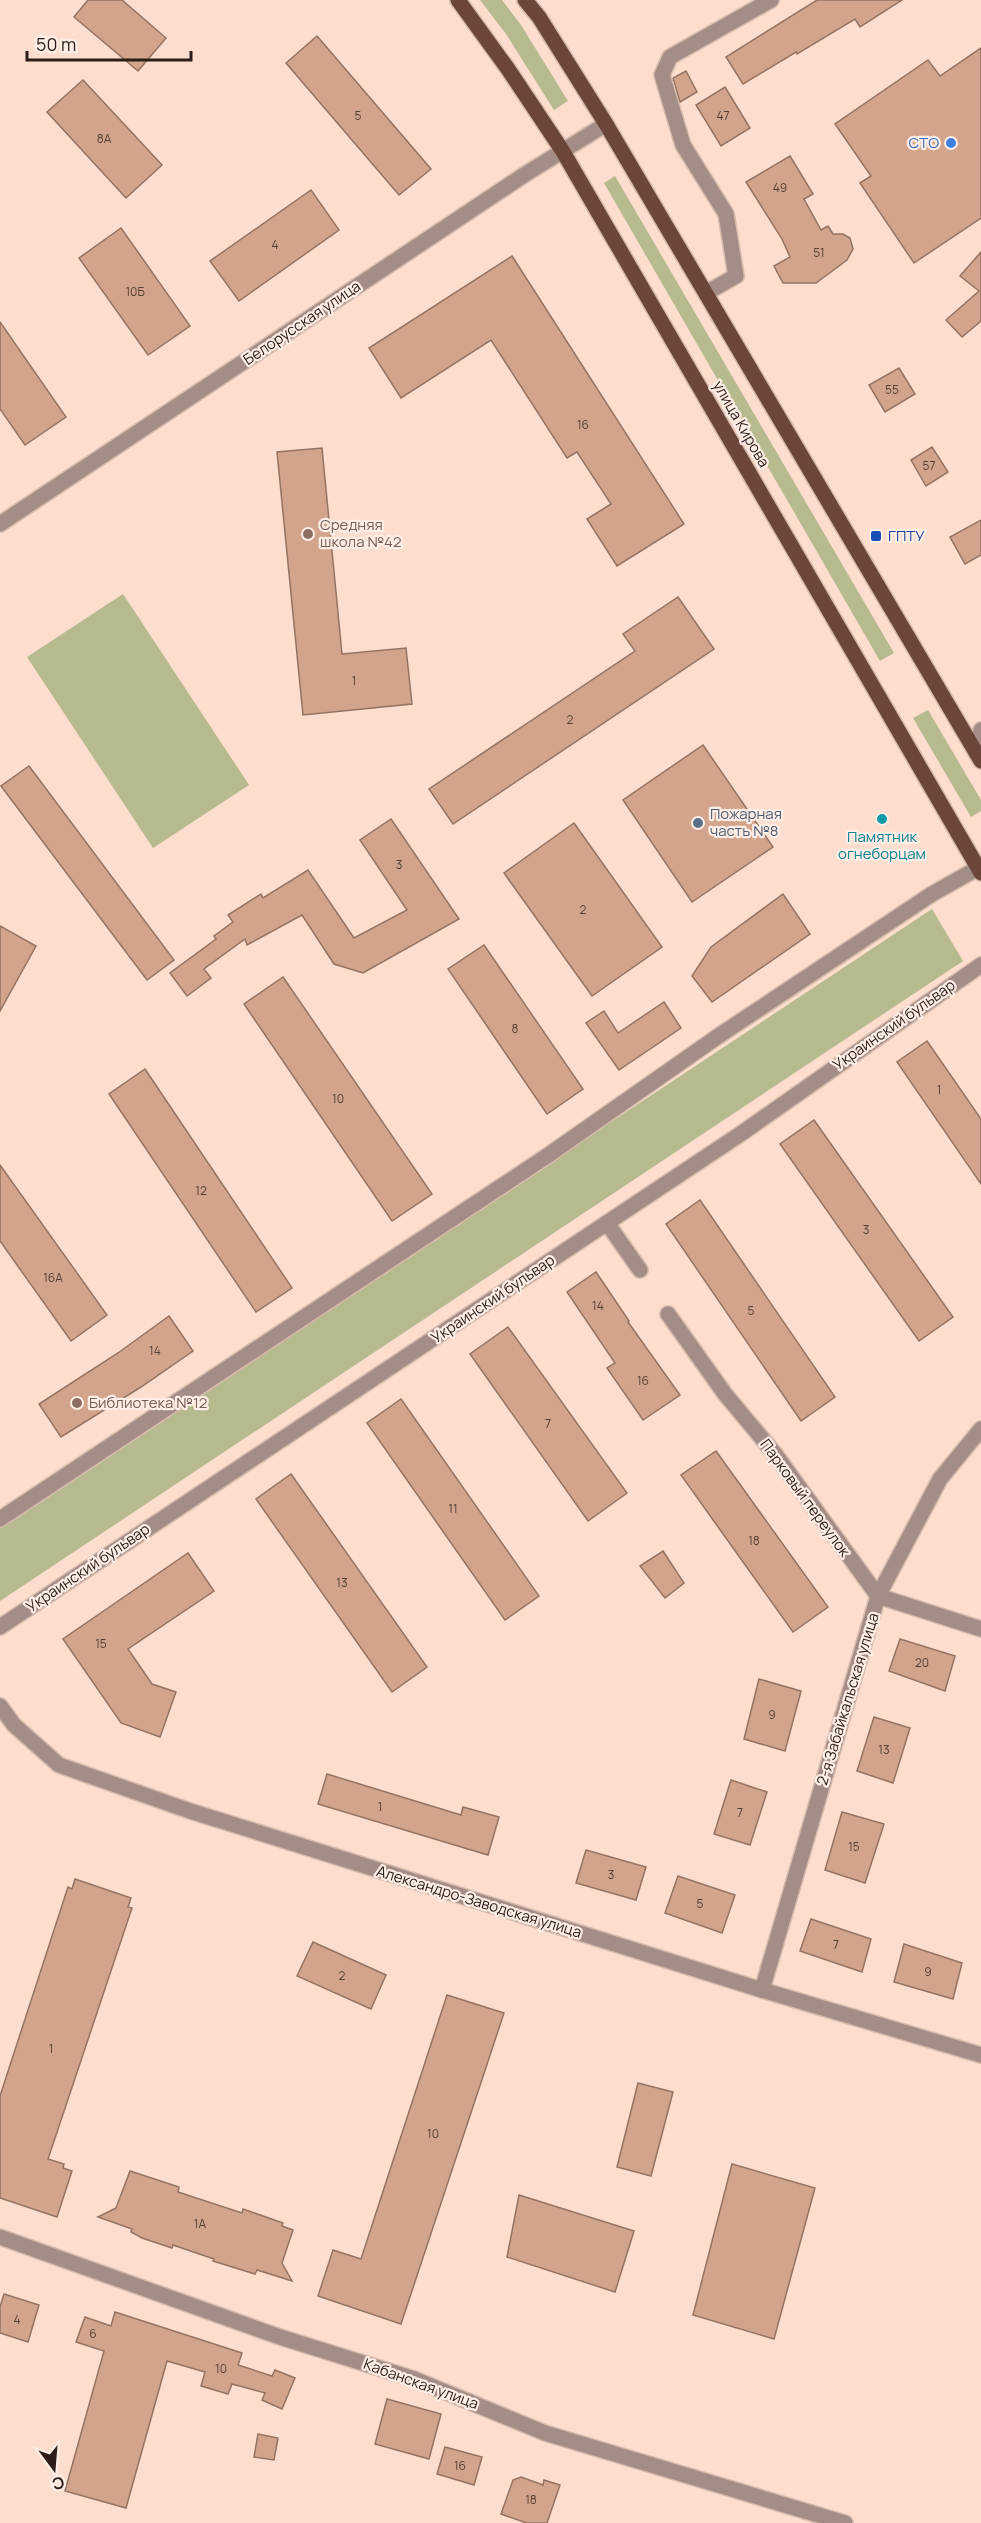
<svg xmlns="http://www.w3.org/2000/svg" width="981" height="2523" viewBox="0 0 981 2523" font-family="Manrope,sans-serif">
	<style>
		.green { fill: #b7ba8e }
		.building { fill: #d2a48b; stroke: #957362; stroke-width: 1.5 }
		.lines { fill: none; stroke-linecap: round; stroke-linejoin: round }
		.minor-casing { stroke: #d7bbad; stroke-width: 18 }
		.primary-casing { stroke: #d7bbad; stroke-width: 18 }
		.minor { stroke: #a48d86; stroke-width: 15 }
		.primary { stroke: #6c463b; stroke-width: 15 }
		.shop-dot { fill: #3f7fe0; stroke: #feeee6; stroke-width: 2 }
		.education-dot { fill: #8d6e63; stroke: #feeee6; stroke-width: 2 }
		.transit-dot { fill: #1a4fb4; stroke: #feeee6; stroke-width: 2 }
		.culture-dot { fill: #0f9aa8; stroke: #feeee6; stroke-width: 2 }
		.service-dot { fill: #5c6f8a; stroke: #feeee6; stroke-width: 2 }
		.labels { text-anchor: middle; stroke-width: 4.5; stroke-linejoin: round; paint-order: stroke }
		.number-label { font-size: 12px; fill: #564034 }
		.shop-label { font-size: 15px; fill: #366cbe; stroke: #feeee6; text-anchor: end }
		.street-label { font-size: 15px; fill: #2c1e17; stroke: #feeee6 }
		.education-label { font-size: 15px; fill: #785e54; stroke: #feeee6; text-anchor: start }
		.transit-label { font-size: 15px; fill: #164399; stroke: #feeee6; text-anchor: start }
		.service-label { font-size: 15px; fill: #4e5e75; stroke: #feeee6; text-anchor: start }
		.culture-label { font-size: 15px; fill: #0d838f; stroke: #feeee6 }
	</style>
	<rect width="100%" height="100%" fill="#fcddce"/>
	<!-- green -->
	<g class="green">
		<path d="M480 0H502L521 25 568 101 554 110 506 34Z"/>
		<path d="M615 176 894 653 880 661 604 183Z"/>
		<path d="M123 594 249 785 153 848 27 657Z"/>
		<path d="M928 710 981 800V811L971 817 913 718Z"/>
		<path d="M932 909 963 961 0 1601V1527Z"/>
	</g>
	<!-- building -->
	<g class="building">
		<path d="M88 0H122L166 38 138 71 74 17Z"/>
		<path d="M817 0H902L860 27 855 19 797 54 796 52 743 84 726 57Z"/>
		<path d="M317 36 431 169 399 195 286 63Z"/>
		<path d="M981 48V218L914 263 860 183 871 176 835 124 928 60 940 76Z"/>
		<path d="M686 71 697 92 680 102 673 78Z"/>
		<path d="M83 80 162 165 126 198 47 112Z"/>
		<path d="M725 87 750 128 721 146 696 105Z"/>
		<path d="M790 156 813 194 804 199 821 230 828 226 833 234H843L850 238 853 249 847 260 816 283H783L774 266 790 257 782 239 746 182Z"/>
		<path d="M311 190 339 230 239 301 210 261Z"/>
		<path d="M121 228 190 326 148 355 79 258Z"/>
		<path d="M981 252V321L962 337 946 320 979 291 960 276Z"/>
		<path d="M512 256 684 524 617 566 587 519 611 504 577 452 567 458 491 340 401 398 369 348Z"/>
		<path d="M0 322 66 417 25 445 0 409Z"/>
		<path d="M899 368 915 394 885 412 869 385Z"/>
		<path d="M932 447 948 472 926 486 911 460Z"/>
		<path d="M322 448 342 654 406 648 412 704 303 715 277 452Z"/>
		<path d="M981 520V555L965 564 950 537Z"/>
		<path d="M678 597 714 649 453 824 429 789 635 651 623 634Z"/>
		<path d="M703 745 773 847 692 902 623 800Z"/>
		<path d="M29 766 174 960 147 980 1 786Z"/>
		<path d="M391 819 459 919 363 973 334 964 302 915 247 945 245 939 204 969 211 978 187 996 170 973 216 939 214 936 233 922 228 915 261 894 263 898 308 870 354 938 407 910 360 840Z"/>
		<path d="M574 823 662 947 592 996 504 873Z"/>
		<path d="M783 894 810 934 712 1002 692 976 711 947Z"/>
		<path d="M0 926 36 946 0 1011Z"/>
		<path d="M484 945 583 1089 547 1114 448 969Z"/>
		<path d="M283 977 432 1194 392 1221 244 1004Z"/>
		<path d="M664 1002 681 1028 619 1070 586 1023 604 1011 618 1033Z"/>
		<path d="M927 1041 981 1119V1184L897 1062Z"/>
		<path d="M145 1069 292 1288 256 1312 109 1094Z"/>
		<path d="M814 1120 953 1317 919 1341 780 1144Z"/>
		<path d="M0 1165 107 1315 71 1341 0 1241Z"/>
		<path d="M700 1200 835 1397 801 1421 666 1224Z"/>
		<path d="M596 1272 629 1321 628 1322 680 1395 643 1420 607 1368 615 1363 567 1292Z"/>
		<path d="M169 1316 193 1351 141 1387 61 1437 39 1404 118 1353Z"/>
		<path d="M508 1327 627 1493 588 1521 470 1354Z"/>
		<path d="M401 1399 539 1596 505 1620 367 1423Z"/>
		<path d="M716 1451 828 1607 793 1632 681 1475Z"/>
		<path d="M291 1474 427 1667 392 1692 256 1499Z"/>
		<path d="M663 1551 684 1583 665 1598 640 1566Z"/>
		<path d="M188 1553 214 1591 128 1649 152 1684 176 1692 160 1737 121 1723 63 1639Z"/>
		<path d="M900 1639 955 1656 945 1691 889 1671Z"/>
		<path d="M759 1679 801 1691 785 1751 744 1739Z"/>
		<path d="M874 1717 910 1728 893 1783 857 1771Z"/>
		<path d="M327 1774 461 1815 463 1807 499 1817 488 1855 318 1804Z"/>
		<path d="M731 1780 767 1792 750 1845 714 1834Z"/>
		<path d="M842 1812 884 1824 865 1883 825 1870Z"/>
		<path d="M586 1850 646 1867 636 1900 576 1883Z"/>
		<path d="M678 1876 735 1895 722 1933 665 1913Z"/>
		<path d="M75 1879 131 1898 128 1907 132 1908 48 2159 64 2164 63 2168 72 2171 57 2217 0 2198V2096L68 1887 72 1889Z"/>
		<path d="M811 1919 871 1939 862 1972 800 1951Z"/>
		<path d="M313 1942 386 1975 371 2009 297 1976Z"/>
		<path d="M904 1944 962 1963 953 1999 894 1982Z"/>
		<path d="M447 1995 504 2013 401 2324 318 2296 333 2250 361 2259Z"/>
		<path d="M638 2083 673 2092 651 2176 617 2167Z"/>
		<path d="M732 2164 815 2188 774 2339 693 2315Z"/>
		<path d="M130 2171 179 2187 178 2192 242 2213 243 2209 283 2223 282 2226 293 2230 282 2263 292 2281 257 2270 255 2274 213 2261 214 2259 173 2245 172 2248 142 2238 131 2232 132 2229 98 2217 116 2208Z"/>
		<path d="M519 2195 634 2231 615 2292 507 2257Z"/>
		<path d="M4 2294 39 2305 28 2342 0 2333V2307Z"/>
		<path d="M115 2312 242 2353 238 2365 272 2376 275 2370 295 2378 282 2409 262 2400 265 2393 232 2384 228 2394 201 2386 205 2372 167 2361 126 2508 65 2491 104 2351 76 2342 85 2317 111 2326Z"/>
		<path d="M387 2399 441 2414 429 2459 375 2444Z"/>
		<path d="M258 2434 278 2438 274 2460 254 2457Z"/>
		<path d="M445 2447 482 2457 474 2485 437 2474Z"/>
		<path d="M521 2477 543 2485 544 2480 560 2485 547 2523H527L501 2514 513 2480Z"/>
	</g>
	<g class="lines">
		<!-- minor casing -->
		<g class="minor-casing">
			<g id="minor">
				<path d="M706 293 736 276 726 214 683 145 662 75 670 57 771 0"/>
				<path d="M0 524 524 175 606 124"/>
				<path d="M976 752 981 730"/>
				<path d="M607 1223 640 1270"/>
				<path d="M668 1314 725 1394 775 1454 878 1596 981 1629"/>
				<path d="M0 1519 547 1156 717 1037 932 894 978 868"/>
				<path d="M0 1627 742 1133 981 965"/>
				<path d="M0 1706 14 1725 59 1765 190 1811 762 1990 981 2055"/>
				<path d="M762 1990 878 1596 940 1479 981 1429"/>
				<path d="M0 2237 280 2337 414 2379 545 2433 845 2523"/>
			</g>
		</g>
		<!-- primary casing -->
		<g class="primary-casing">
			<g id="primary">
				<path d="M458 0 508 69 562 150 981 873"/>
				<path d="M525 0 539 17 606 124 981 761"/>
			</g>
		</g>
		<!-- minor -->
		<use href="#minor" class="minor"/>
		<!-- primary -->
		<use href="#primary" class="primary"/>
	</g>
	<!-- markers -->
	<circle class="shop-dot" cx="951" cy="143" r="6"/>
	<g class="education-dot">
		<circle cx="308" cy="534" r="6"/>
		<circle cx="77" cy="1403" r="6"/>
	</g>
	<rect class="transit-dot" x="870" y="530" width="12" height="12" rx="3"/>
	<circle class="culture-dot" cx="882" cy="819" r="6"/>
	<circle class="service-dot" cx="698" cy="823" r="6"/>
	<g class="labels">
		<!-- number labels -->
		<g class="number-label">
			<text x="358" y="120">5</text>
			<text x="723" y="120">47</text>
			<text x="104" y="143">8А</text>
			<text x="780" y="192">49</text>
			<text x="275" y="249">4</text>
			<text x="819" y="257">51</text>
			<text x="135" y="296">10Б</text>
			<text x="892" y="394">55</text>
			<text x="583" y="429">16</text>
			<text x="929" y="470">57</text>
			<text x="354" y="685">1</text>
			<text x="570" y="724">2</text>
			<text x="399" y="869">3</text>
			<text x="583" y="914">2</text>
			<text x="515" y="1033">8</text>
			<text x="939" y="1094">1</text>
			<text x="338" y="1103">10</text>
			<text x="201" y="1195">12</text>
			<text x="866" y="1234">3</text>
			<text x="53" y="1282">16А</text>
			<text x="598" y="1310">14</text>
			<text x="751" y="1315">5</text>
			<text x="155" y="1355">14</text>
			<text x="643" y="1385">16</text>
			<text x="548" y="1428">7</text>
			<text x="453" y="1513">11</text>
			<text x="754" y="1545">18</text>
			<text x="342" y="1587">13</text>
			<text x="101" y="1648">15</text>
			<text x="922" y="1667">20</text>
			<text x="772" y="1719">9</text>
			<text x="884" y="1754">13</text>
			<text x="380" y="1811">1</text>
			<text x="740" y="1817">7</text>
			<text x="854" y="1851">15</text>
			<text x="611" y="1879">3</text>
			<text x="700" y="1908">5</text>
			<text x="836" y="1949">7</text>
			<text x="928" y="1976">9</text>
			<text x="342" y="1980">2</text>
			<text x="51" y="2053">1</text>
			<text x="433" y="2138">10</text>
			<text x="200" y="2228">1А</text>
			<text x="17" y="2324">4</text>
			<text x="93" y="2338">6</text>
			<text x="221" y="2373">10</text>
			<text x="460" y="2470">16</text>
			<text x="531" y="2504">18</text>
		</g>
		<!-- shop labels -->
		<g class="shop-label">
			<text x="939" y="148">СТО</text>
		</g>
		<!-- street labels -->
		<g class="street-label">
			<text transform="translate(302 323) rotate(-34)" y="5">Белорусская улица</text>
			<text transform="translate(741 424) rotate(60)" y="5">улица Кирова</text>
			<text transform="translate(894 1025) rotate(-35)" y="5">Украинский бульвар</text>
			<text transform="translate(493 1299) rotate(-34)" y="5">Украинский бульвар</text>
			<text transform="translate(805 1498) rotate(54)" y="5">Парковый переулок</text>
			<text transform="translate(88 1568) rotate(-34)" y="5">Украинский бульвар</text>
			<text transform="translate(848 1699) rotate(-73)" y="5">2-я Забайкальская улица</text>
			<text transform="translate(479 1902) rotate(17)" y="5">Александро-Заводская улица</text>
			<text transform="translate(421 2384) rotate(20)" y="5">Кабанская улица</text>
		</g>
		<!-- education labels -->
		<g class="education-label">
			<text x="320" y="530">Средняя<tspan x="320" dy="17">школа №42</tspan></text>
			<text x="89" y="1408">Библиотека №12</text>
		</g>
		<!-- transit labels -->
		<g class="transit-label">
			<text x="888" y="541">ГПТУ</text>
		</g>
		<!-- service labels -->
		<g class="service-label">
			<text x="710" y="819">Пожарная<tspan x="710" dy="17">часть №8</tspan></text>
		</g>
		<!-- culture labels -->
		<g class="culture-label">
			<text x="882" y="842">Памятник<tspan x="882" dy="17">огнеборцам</tspan></text>
		</g>
	</g>
	<!-- north arrow -->
	<g transform="translate(54 2469) rotate(164)" stroke="#feeee6" stroke-width="4.5" paint-order="stroke">
	<path d="M0-4.5L10 22L0 15L-10 22Z" fill="#2c1e17"/>
	<text y="-9" font-size="16" font-weight="bold" text-anchor="middle" fill="#2c1e17">С</text>
	</g>
	<!-- scale -->
	<path d="M27 51v9h164v-9" fill="none" stroke="#2c1e17" stroke-width="3"/>
	<text x="36" y="51" font-size="18" fill="#2c1e17" stroke="#feeee6" stroke-width="4.5" paint-order="stroke">50 m</text>
</svg>
